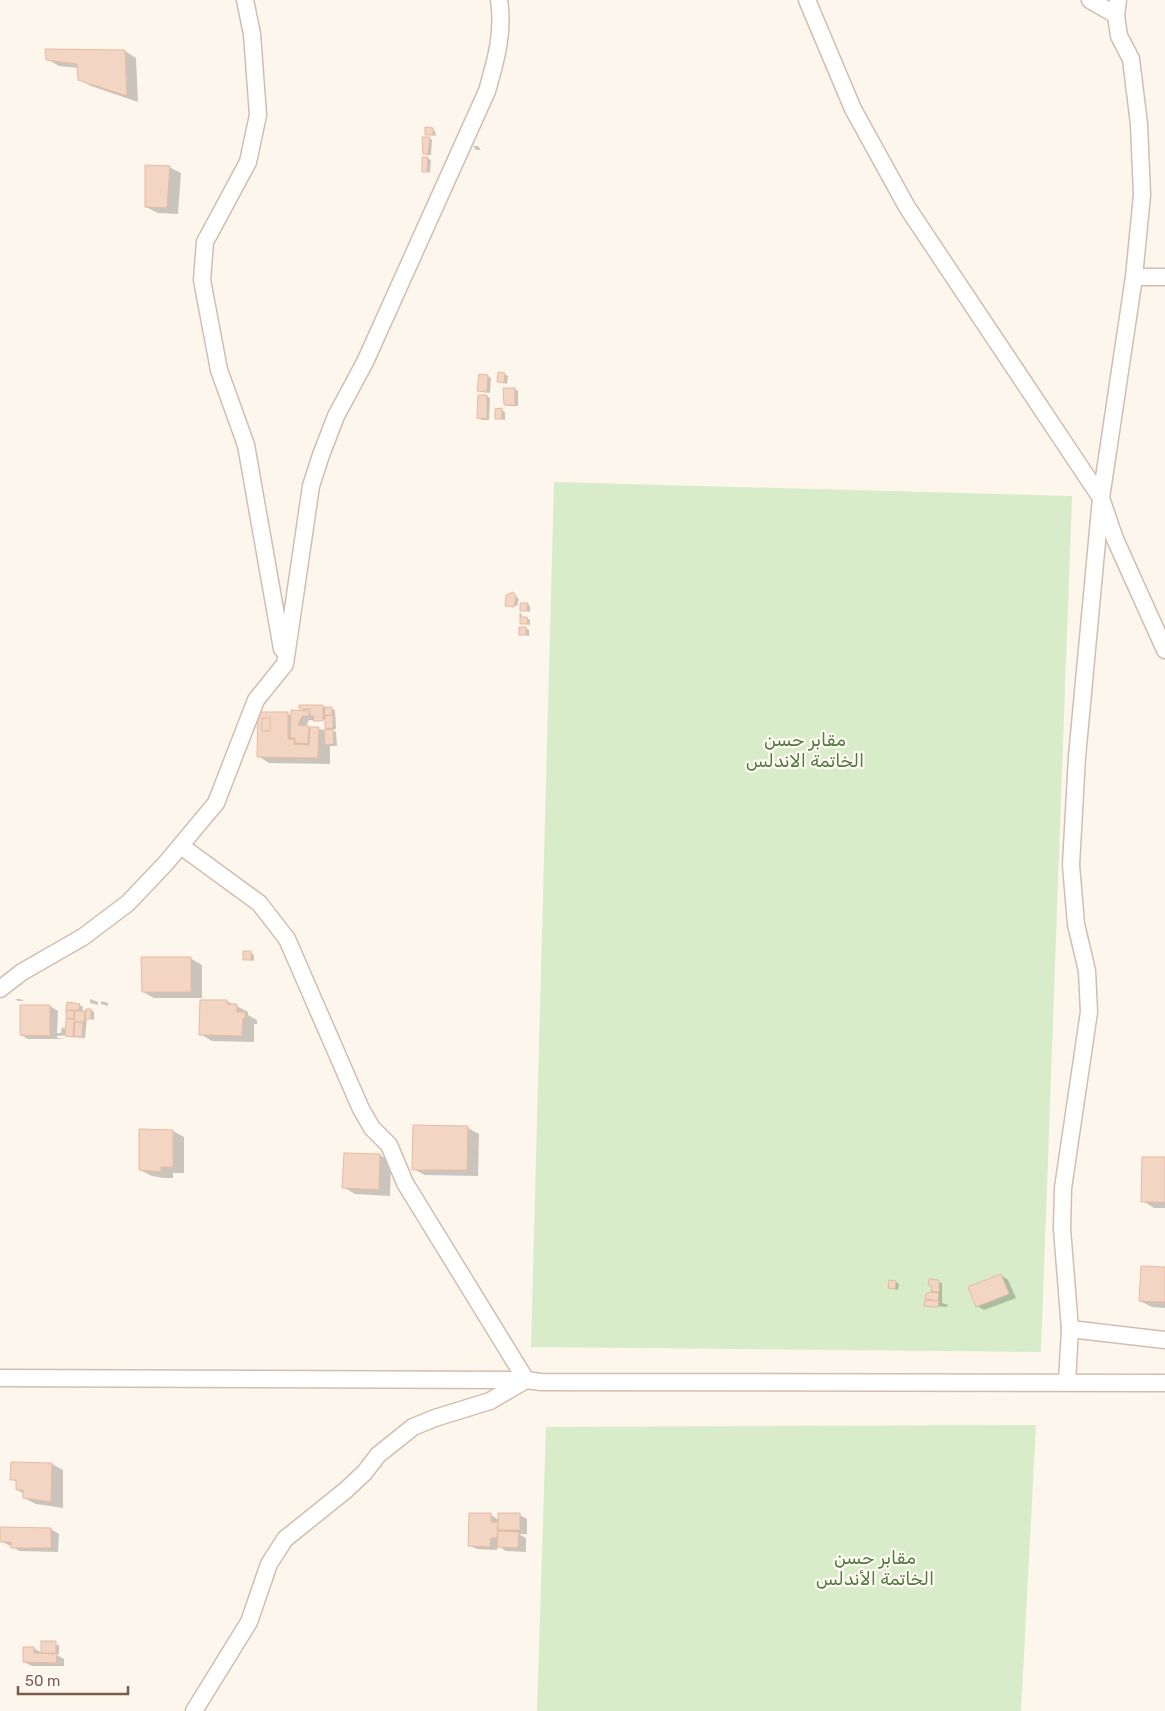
<svg xmlns="http://www.w3.org/2000/svg" width="1165" height="1711" viewBox="0 0 1165 1711" font-family="Rubik,'Noto Sans Arabic',sans-serif">
	<style>
		.green { fill: #d8ecc9 }
		.shadow { fill: #0003; fill-rule: evenodd }
		.building { fill: #f3d5c3; stroke: #e6bba3 }
		.lines { fill: none; stroke-linecap: round; stroke-linejoin: round }
		.minor-casing { stroke: #d1beb0; stroke-width: 19 }
		.minor { stroke: #fff; stroke-width: 16 }
		.labels { text-anchor: middle; stroke-width: 4.5; stroke-linejoin: round; paint-order: stroke }
		.park-label { font-size: 18px; fill: #537a41; stroke: #fffaf3 }
	</style>
	<rect width="100%" height="100%" fill="#fdf6ec"/>
	<!-- green -->
	<g class="green">
		<path d="M554 482 1072 496 1041 1352 531 1347Z"/>
		<path d="M1036 1425 1021 1711H537L546 1427Z"/>
	</g>
	<!-- shadow -->
	<g class="shadow">
		<path d="M125 51 136 58 138 102 91 86 79 79 78 68 59 66 47 59Z"/>
		<path d="M432 129 435 131 436 136 426 134Z"/>
		<path d="M429 138 432 140 431 155H427L424 153Z"/>
		<path d="M473 146H478L481 150H476Z"/>
		<path d="M427 158 431 160 430 173 423 171Z"/>
		<path d="M169 167 181 173 178 214 158 213 146 207Z"/>
		<path d="M504 374 508 376 507 384 498 381Z"/>
		<path d="M488 376 491 378 490 393 482 392 479 390Z"/>
		<path d="M515 389 518 391V406H508L505 404Z"/>
		<path d="M487 396 490 398 489 420H482L478 418Z"/>
		<path d="M502 410 505 412V420L496 418Z"/>
		<path d="M512 593 519 599 517 606 508 605Z"/>
		<path d="M527 604 530 606V612L521 610Z"/>
		<path d="M527 618 530 620V625L521 623Z"/>
		<path d="M526 628 529 630V636L520 634Z"/>
		<path d="M322 706 335 710 336 729 331 730 336 732 337 746H330V764L269 763 258 756 288 714 292 716 307 712 300 708ZM304 710H312V714ZM309 720H329L326 728 331 731 306 727Z"/>
		<path d="M251 953 254 955V961L244 959Z"/>
		<path d="M190 958 202 965V998H154L143 992Z"/>
		<path d="M15 999H20L24 1001H18Z"/>
		<path d="M90 999 98 1002V1005L90 1003Z"/>
		<path d="M101 1001 108 1003V1006L101 1004Z"/>
		<path d="M227 1001 248 1012V1015L257 1020V1024H254V1042L212 1041 200 1034Z"/>
		<path d="M68 1004 79 1005 83 1007 82 1012 87 1014 91 1010 94 1012V1020L87 1018 85 1038 69 1037 70 1035 57 1036V1038H66L57 1039H28L21 1035V1006H50L58 1011 57 1033H61L62 1027 66 1029Z"/>
		<path d="M468 1128 479 1134 478 1176 425 1175 413 1169Z"/>
		<path d="M173 1131 184 1137V1173H173V1178H164L152 1176 140 1170Z"/>
		<path d="M380 1155 391 1162 390 1196 355 1194 343 1187Z"/>
		<path d="M1165 1159V1208H1154L1143 1201Z"/>
		<path d="M1165 1269V1308L1152 1307 1140 1301Z"/>
		<path d="M1001 1275 1008 1280 1016 1298 984 1310 977 1306Z"/>
		<path d="M931 1280 942 1283V1303L948 1305 947 1307 925 1305 927 1295 932 1293Z"/>
		<path d="M896 1282 899 1284 898 1290 889 1288Z"/>
		<path d="M52 1464 63 1470V1508L36 1504 24 1498 25 1494 17 1490V1482L12 1479Z"/>
		<path d="M491 1515 499 1520 520 1515 527 1519V1534H519L526 1538V1552L506 1551 498 1546 497 1550 477 1549 469 1545Z"/>
		<path d="M1 1529H51L59 1534 58 1552 20 1551 1 1541Z"/>
		<path d="M42 1643 59 1645V1654H55L64 1659V1666H32L24 1662 34 1648 42 1653Z"/>
	</g>
	<!-- building -->
	<g class="building">
		<path d="M45 49 125 50 127 96 78 80 77 64 46 60Z"/>
		<path d="M425 127 433 128V135H425Z"/>
		<path d="M422 137H430L428 154H423Z"/>
		<path d="M422 157H428L427 172H422Z"/>
		<path d="M145 165 170 166 167 208 145 207Z"/>
		<path d="M498 372 505 373 504 383 497 382Z"/>
		<path d="M479 374 488 375 487 392 477 391Z"/>
		<path d="M503 388H515V405H504Z"/>
		<path d="M478 395H487V419L477 418Z"/>
		<path d="M502 408V419H495V409Z"/>
		<path d="M513 592 516 596 514 607 505 606 506 595Z"/>
		<path d="M520 603H528L527 611H520Z"/>
		<path d="M520 613 522 617H527L528 624H520Z"/>
		<rect x="519" y="627" width="7" height="8"/>
		<path d="M299 705H323V721H313L314 716H310V709H299Z"/>
		<path d="M325 707H332V715H324Z"/>
		<path d="M291 710 309 711V716H302L298 725 309 726 308 744 295 743V738H290Z"/>
		<path d="M258 712H288V739H294V744L309 745 310 727H319L318 758 257 757Z"/>
		<path d="M333 715V728L325 729V716Z"/>
		<rect x="262" y="718" width="8" height="13"/>
		<path d="M333 729 334 744 325 745 324 730Z"/>
		<rect x="243" y="951" width="8" height="9"/>
		<path d="M141 957H191V992H142Z"/>
		<path d="M200 1000H227V1004H237V1012H245V1018H243L242 1036 199 1035Z"/>
		<path d="M67 1002 80 1004 79 1010H66Z"/>
		<path d="M20 1005H50V1036L20 1035Z"/>
		<path d="M86 1009H91V1019H85Z"/>
		<path d="M66 1010 74 1011V1019L66 1018Z"/>
		<path d="M75 1011H85L84 1022H74Z"/>
		<path d="M66 1019H74L73 1037 65 1036Z"/>
		<path d="M75 1022 83 1023 82 1037 74 1036Z"/>
		<path d="M413 1125 468 1126 467 1170H412Z"/>
		<path d="M139 1129 173 1130V1167H161V1172L139 1170Z"/>
		<path d="M344 1153 380 1154 379 1190 342 1188Z"/>
		<path d="M1142 1157H1165V1202H1141Z"/>
		<path d="M1141 1266 1165 1267V1302L1139 1301Z"/>
		<path d="M1001 1274 1009 1294 976 1307 968 1287Z"/>
		<path d="M929 1279 939 1280V1292L931 1291 932 1286 928 1285Z"/>
		<path d="M889 1280 896 1281 895 1289 888 1288Z"/>
		<path d="M931 1292 939 1293 938 1301 925 1299 926 1294Z"/>
		<path d="M925 1300 939 1301 938 1307 924 1306Z"/>
		<path d="M11 1462 52 1463 51 1502 23 1498V1490H16V1480H10Z"/>
		<path d="M469 1513H491V1522H498L497 1538H491L490 1547 468 1546Z"/>
		<rect x="498" y="1513" width="22" height="17"/>
		<path d="M0 1527 51 1528V1548H11V1542H0Z"/>
		<path d="M498 1531 519 1532 518 1548 497 1547Z"/>
		<rect x="41" y="1641" width="15" height="12"/>
		<path d="M23 1647H34V1653L57 1654 56 1663 23 1662Z"/>
	</g>
	<g class="lines">
		<!-- minor casing -->
		<g class="minor-casing">
			<g id="minor">
				<path d="M245 0 252 34 258 115 248 162 205 242 202 280 219 370 246 445 282 649"/>
				<path d="M807 0 853 109 907 207 1101 498 1115 539 1165 650"/>
				<path d="M1090 0 1116 15"/>
				<path d="M1134 277H1165"/>
				<path d="M181 846 259 903 287 939 361 1109 372 1128 389 1145 405 1183 526 1380 490 1401 435 1418 413 1427 378 1455 365 1472 346 1490 285 1539 269 1564 249 1622 194 1711"/>
				<path d="M0 989 22 972 83 937 128 903 166 863 216 803 256 700 285 664 311 486 321 455 336 416 365 362 487 91C496 60 504 32 499 0"/>
				<path d="M1070 1329 1165 1340"/>
				<path d="M0 1378 526 1380 541 1382 1165 1383"/>
				<path d="M1067 1382 1070 1329 1062 1229 1063 1188 1089 1012 1087 971 1076 924 1071 865 1077 757 1101 498 1134 277 1142 195 1139 124 1131 59 1119 36 1116 15 1118 0"/>
			</g>
		</g>
		<!-- minor -->
		<use href="#minor" class="minor"/>
	</g>
	<g class="labels">
		<!-- park labels -->
		<g class="park-label">
			<text x="805" y="746">مقابر حسن<tspan x="805" dy="21">الخاتمة الاندلس</tspan></text>
			<text x="875" y="1564">مقابر حسن<tspan x="875" dy="21">الخاتمة الأندلس</tspan></text>
		</g>
	</g>
	<!-- scale -->
	<path d="M18 1686v8h110v-8" fill="none" stroke="#7a5c4d" stroke-width="2.5"/>
	<text x="25" y="1686" font-size="15" fill="#7a5c4d" stroke="#fffaf3" stroke-width="4" paint-order="stroke">50 m</text>
</svg>
